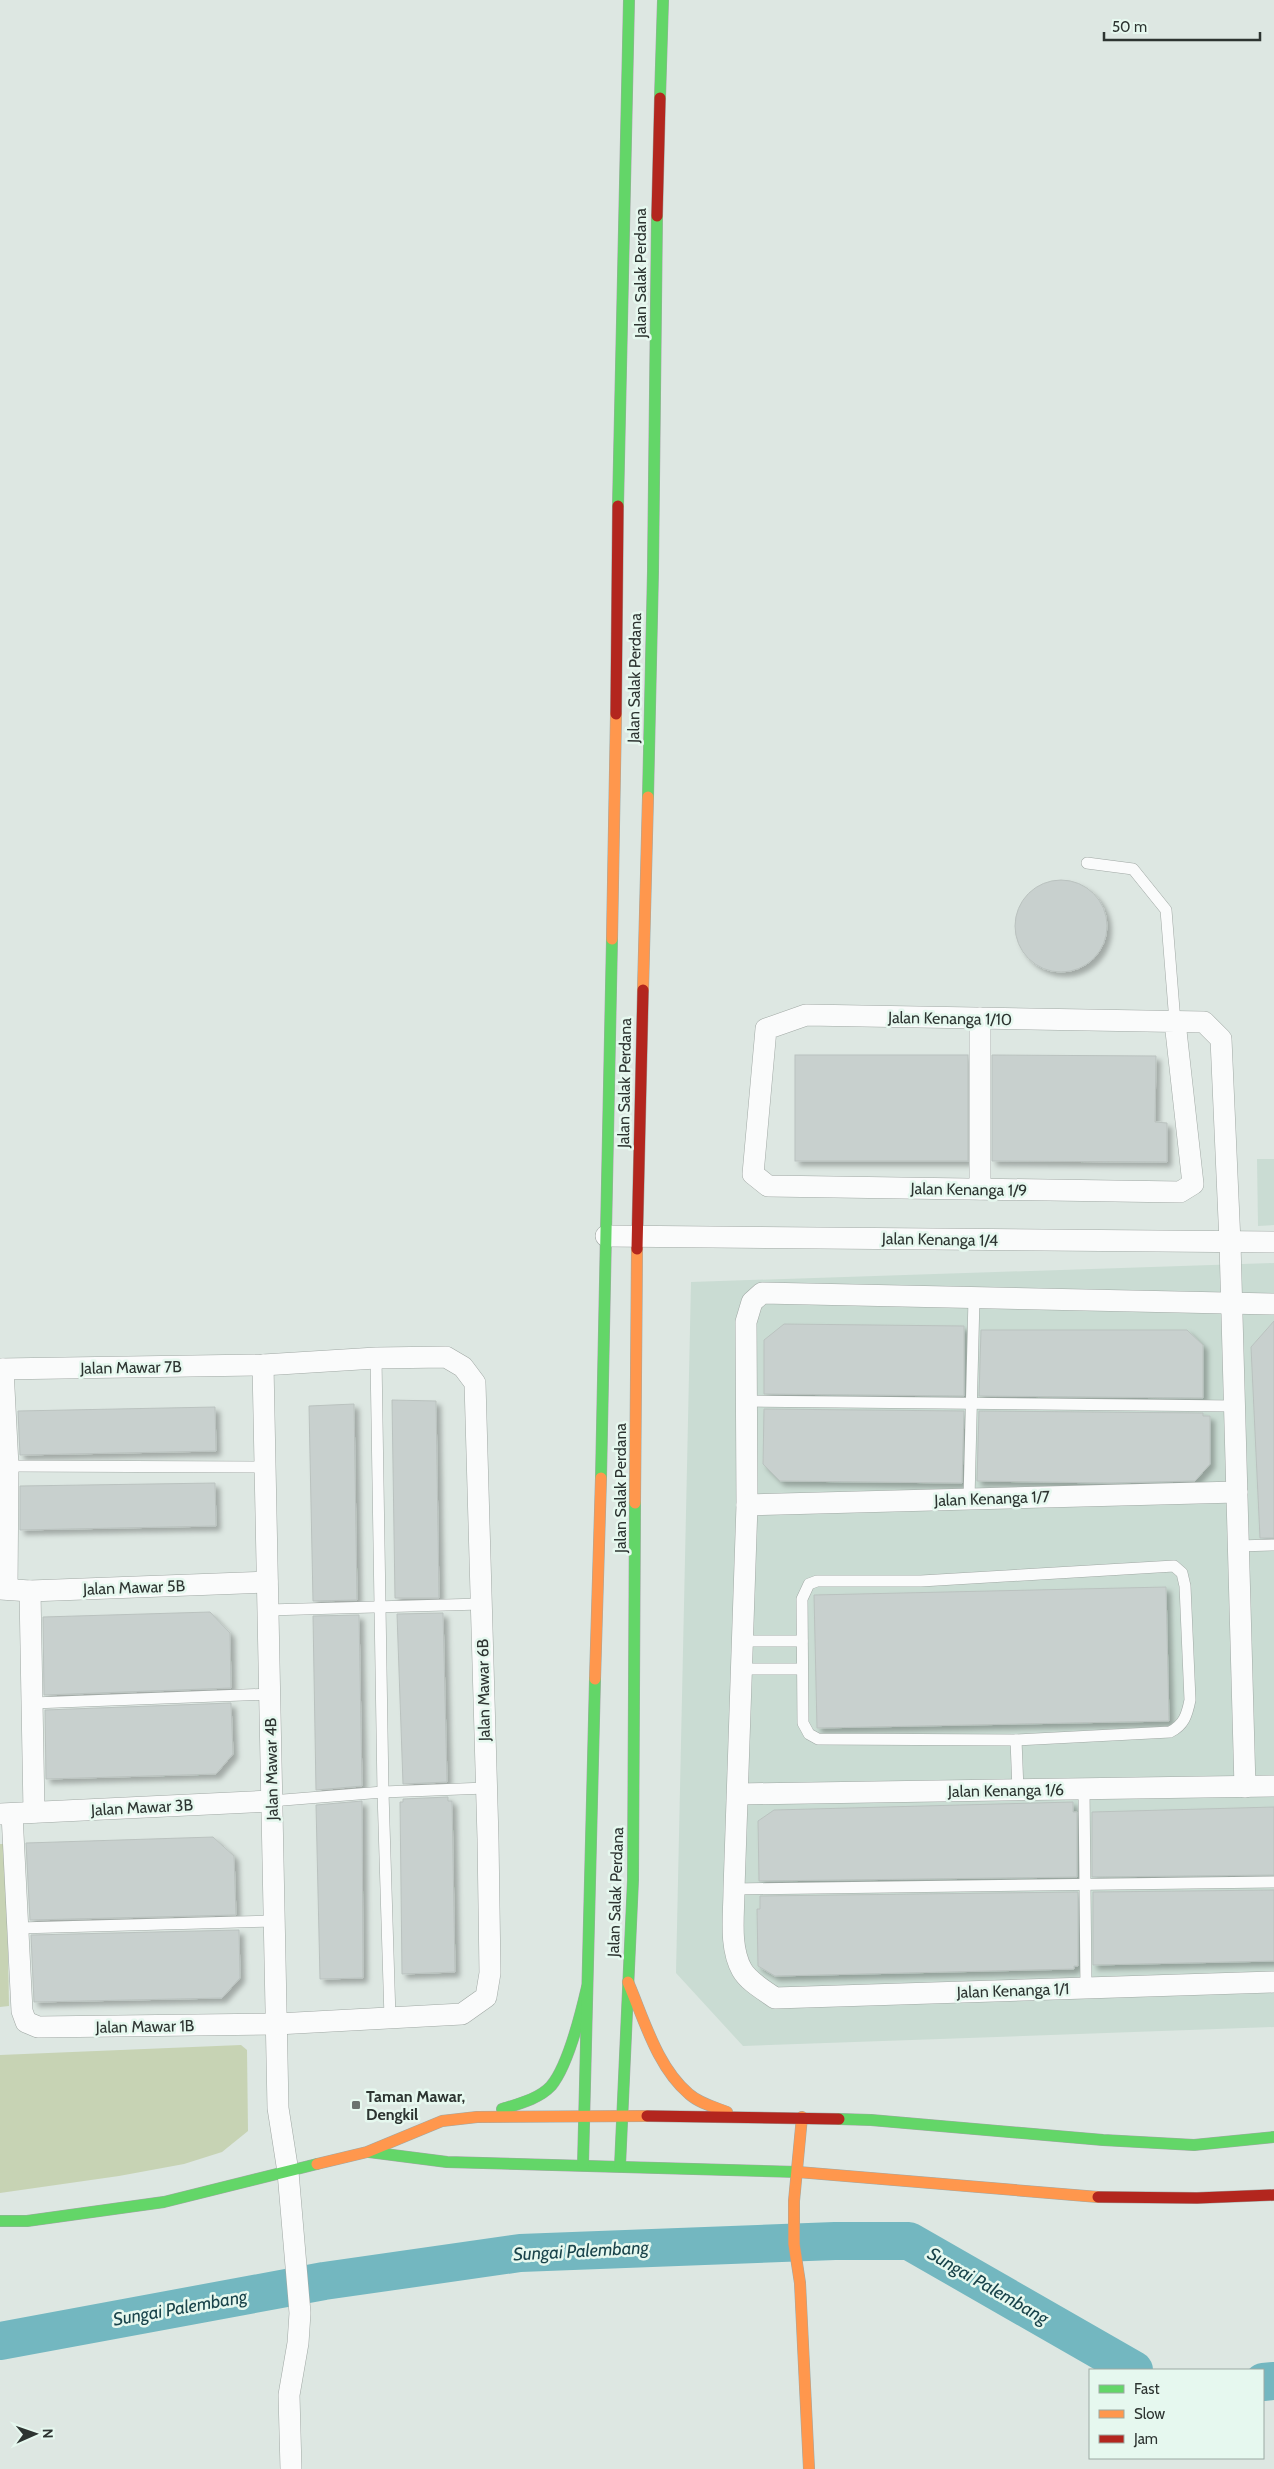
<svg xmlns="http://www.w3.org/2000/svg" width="1274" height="2469" viewBox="0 0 1274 2469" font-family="Cabin,sans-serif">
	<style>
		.built { fill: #cadcd3 }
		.green { fill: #c7d3b4 }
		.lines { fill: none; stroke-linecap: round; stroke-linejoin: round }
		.river { stroke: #73b7c0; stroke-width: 38 }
		.building { fill: #c8d0ce; stroke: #bac2bf; filter: url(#shadow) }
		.lane-casing { stroke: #a0a8a4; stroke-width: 12 }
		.street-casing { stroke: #a0a8a4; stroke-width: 22 }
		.fast-casing { stroke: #a0a8a4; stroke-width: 12 }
		.slow-casing { stroke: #a0a8a4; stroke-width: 12 }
		.jam-casing { stroke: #a0a8a4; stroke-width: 12 }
		.lane { stroke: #fafbfb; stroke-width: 11 }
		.street { stroke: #fafbfb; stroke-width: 21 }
		.fast { stroke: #63d668; stroke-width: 11 }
		.slow { stroke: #ff974d; stroke-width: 11 }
		.jam { stroke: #b3261e; stroke-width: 11 }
		.poi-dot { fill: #6b736f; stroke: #e6f8ef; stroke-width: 2 }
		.labels { text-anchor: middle; stroke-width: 5; stroke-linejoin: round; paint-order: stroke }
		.street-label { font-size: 16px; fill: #2d3431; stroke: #e6f8ef }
		.poi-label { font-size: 16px; font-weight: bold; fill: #2d3431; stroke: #e6f8ef; text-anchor: start }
		.water-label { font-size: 18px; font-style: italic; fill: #1a444b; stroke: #e6f8ef }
	</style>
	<defs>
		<filter id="shadow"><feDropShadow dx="4.5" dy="4.5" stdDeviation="2.5" flood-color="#0004"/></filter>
	</defs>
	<rect width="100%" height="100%" fill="#dde7e2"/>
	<!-- built -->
	<g class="built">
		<path d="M1257 1159H1274V1225L1258 1226Z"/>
		<path d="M1274 1263V2027L743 2046 676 1973 691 1282Z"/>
	</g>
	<!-- green -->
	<g class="green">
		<path d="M0 1844H6L9 2006 0 2007Z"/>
		<path d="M241 2045 247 2050 248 2131 222 2152 184 2164 119 2176 0 2193V2055Z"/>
	</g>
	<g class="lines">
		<!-- river -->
		<g class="river">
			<path d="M0 2341 324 2281 520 2253 835 2241H909L1134 2370"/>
			<path d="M1263 2382 1274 2381"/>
		</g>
	</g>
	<!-- building -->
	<g class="building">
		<circle cx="1061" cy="926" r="46"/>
		<rect x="795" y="1055" width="173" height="106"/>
		<path d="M992 1055 1156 1056 1155 1122 1167 1123V1162L992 1161Z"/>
		<path d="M1274 1321V1538H1260L1251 1347Z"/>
		<path d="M784 1324 964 1326V1396L764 1394V1340Z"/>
		<path d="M981 1330H1187L1203 1345V1398L979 1396Z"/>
		<path d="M392 1400 436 1401 439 1598H395Z"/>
		<path d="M354 1404 357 1600 313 1601 309 1406Z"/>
		<path d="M215 1407 216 1451 20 1455 18 1411Z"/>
		<path d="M764 1409 964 1411 962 1483 780 1481 763 1464Z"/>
		<path d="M979 1411 1203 1413V1416H1210V1464L1195 1481 1110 1483 977 1481Z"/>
		<path d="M215 1483 216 1526 20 1530V1486Z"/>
		<path d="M1166 1587 1169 1721 817 1728 814 1595Z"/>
		<path d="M210 1612 230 1633 231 1688 44 1695 43 1617Z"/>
		<path d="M443 1613 447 1782 403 1784 397 1614Z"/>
		<path d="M359 1615 362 1786 316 1790 313 1616Z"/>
		<path d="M231 1703 233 1754 216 1774 46 1779 45 1710Z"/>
		<path d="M448 1797V1801H452L455 1972 402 1974 400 1802H403V1799Z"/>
		<path d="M362 1801 363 1978 320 1979 316 1805Z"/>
		<path d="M1073 1802V1812H1077V1877L759 1881 758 1821 774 1810Z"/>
		<path d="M1274 1807V1875L1092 1877V1812Z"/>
		<path d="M213 1837 234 1856 236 1915 30 1920 26 1843Z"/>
		<path d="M1274 1890V1961L1093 1965V1892Z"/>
		<path d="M1078 1892V1966H1074V1969L775 1976 758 1966 757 1909H760V1896Z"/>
		<path d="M239 1930 240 1978 222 1998 34 2002 31 1935Z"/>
	</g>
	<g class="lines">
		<!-- lane casing -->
		<g class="lane-casing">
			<g id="lane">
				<path d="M1087 863 1133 869 1166 910 1175 1022"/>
				<path d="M376 1358 383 1792 390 2018"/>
				<path d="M747 1401 1235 1406"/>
				<path d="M8 1466 265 1467"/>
				<path d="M969 1499 974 1298"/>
				<path d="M1238 1546 1274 1545"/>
				<path d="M1174 1566 1182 1573 1185 1586 1190 1700C1187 1715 1184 1725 1170 1732L1016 1740 818 1739 809 1734 803 1723 802 1599 809 1584 817 1581H921Z"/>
				<path d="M268 1610 481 1604"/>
				<path d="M742 1641H802"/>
				<path d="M741 1669H802"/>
				<path d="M33 1703 271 1694"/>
				<path d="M1016 1740 1018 1790"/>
				<path d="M1084 1789 1086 1987"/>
				<path d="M271 1801 383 1792 486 1788"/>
				<path d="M734 1889 1274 1882"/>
				<path d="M19 1928 275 1921"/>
			</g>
		</g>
		<!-- street casing -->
		<g class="street-casing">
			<g id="street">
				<path d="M980 1018V1189"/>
				<path d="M1175 1022 1193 1184 1180 1192 768 1186 753 1174 766 1029 806 1015 1204 1022 1221 1039 1230 1243 1245 1787"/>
				<path d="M606 1236 1274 1242"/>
				<path d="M1274 1304 762 1293 752 1302 746 1322 747 1505 734 1889C734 1915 729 1947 742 1970 749 1982 764 1990 775 1998L1274 1982"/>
				<path d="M263 1365 278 2108 288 2172 300 2313 298 2343 289 2395 291 2469"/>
				<path d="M0 1369 263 1365 376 1358 446 1357 463 1367 475 1383 488 1839 490 1973 486 1997 462 2014 277 2024 38 2027 26 2022 22 2011 12 1814"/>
				<path d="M3 1369 8 1466 7 1589"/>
				<path d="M747 1505 1237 1492"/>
				<path d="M0 1589 30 1591 267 1582"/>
				<path d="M30 1591 34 1812"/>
				<path d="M738 1794 1274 1786"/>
				<path d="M0 1814 271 1801"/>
			</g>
		</g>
		<!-- fast casing -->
		<g class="fast-casing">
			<g id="fast">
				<path d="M660 98 663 0"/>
				<path d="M618 506 629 0"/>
				<path d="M648 797 653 571 657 216"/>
				<path d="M601 1478 612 939"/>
				<path d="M502 2109C518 2104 539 2099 551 2086 568 2066 581 2013 587 1987"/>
				<path d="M839 2119 871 2120 1103 2140 1194 2145 1274 2137"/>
				<path d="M369 2152 447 2162 798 2172"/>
				<path d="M583 2165 595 1679"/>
				<path d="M620 2166 633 1880 635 1503"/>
				<path d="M0 2221H27L164 2202 317 2164"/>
			</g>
		</g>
		<!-- slow casing -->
		<g class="slow-casing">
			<g id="slow">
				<path d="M612 939 616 714"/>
				<path d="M643 990 648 797"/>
				<path d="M635 1503 637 1249"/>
				<path d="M595 1679 601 1478"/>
				<path d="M628 1982C644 2019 657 2067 689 2094 699 2103 714 2107 727 2112"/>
				<path d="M802 2117 794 2201V2244L800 2283 809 2469"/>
				<path d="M317 2164 367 2152 442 2121 477 2117 647 2116"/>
				<path d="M798 2172 1098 2197"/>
			</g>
		</g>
		<!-- jam casing -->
		<g class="jam-casing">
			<g id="jam">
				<path d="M657 216 660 98"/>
				<path d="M616 714 618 506"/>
				<path d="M637 1249 643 990"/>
				<path d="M647 2116 839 2119"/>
				<path d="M1098 2197 1197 2198 1274 2195"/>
			</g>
		</g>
		<!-- lane -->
		<use href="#lane" class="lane"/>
		<!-- street -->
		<use href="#street" class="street"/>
		<!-- fast -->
		<use href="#fast" class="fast"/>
		<!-- slow -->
		<use href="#slow" class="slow"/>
		<!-- jam -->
		<use href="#jam" class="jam"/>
	</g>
	<!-- markers -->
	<rect class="poi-dot" x="351" y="2100" width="10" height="10" rx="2.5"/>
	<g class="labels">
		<!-- street labels -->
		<g class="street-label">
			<text transform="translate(640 273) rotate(-90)" y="6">Jalan Salak Perdana</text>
			<text transform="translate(634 678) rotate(-89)" y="6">Jalan Salak Perdana</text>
			<text transform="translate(950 1018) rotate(1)" y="6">Jalan Kenanga 1/10</text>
			<text transform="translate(624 1083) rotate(-89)" y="6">Jalan Salak Perdana</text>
			<text transform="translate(969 1189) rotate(1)" y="6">Jalan Kenanga 1/9</text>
			<text transform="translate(940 1239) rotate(1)" y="6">Jalan Kenanga 1/4</text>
			<text transform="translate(131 1367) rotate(-1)" y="6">Jalan Mawar 7B</text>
			<text transform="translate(620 1488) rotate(-90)" y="6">Jalan Salak Perdana</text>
			<text transform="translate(992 1498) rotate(-2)" y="6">Jalan Kenanga 1/7</text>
			<text transform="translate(134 1587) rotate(-2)" y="6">Jalan Mawar 5B</text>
			<text transform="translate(483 1690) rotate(-91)" y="6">Jalan Mawar 6B</text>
			<text transform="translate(271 1769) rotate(-91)" y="6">Jalan Mawar 4B</text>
			<text transform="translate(1006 1790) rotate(-1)" y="6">Jalan Kenanga 1/6</text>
			<text transform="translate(142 1807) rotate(-3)" y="6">Jalan Mawar 3B</text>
			<text transform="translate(615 1892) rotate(-88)" y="6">Jalan Salak Perdana</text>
			<text transform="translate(1013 1990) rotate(-2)" y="6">Jalan Kenanga 1/1</text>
			<text transform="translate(145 2026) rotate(-1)" y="6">Jalan Mawar 1B</text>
		</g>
		<!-- poi labels -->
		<g class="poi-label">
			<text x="366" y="2102">Taman Mawar,<tspan x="366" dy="18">Dengkil</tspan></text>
		</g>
		<!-- water labels -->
		<g class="water-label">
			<text transform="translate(581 2251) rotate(-3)" y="6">Sungai Palembang</text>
			<text transform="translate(988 2286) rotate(30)" y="6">Sungai Palembang</text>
			<text transform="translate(180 2308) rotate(-10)" y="6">Sungai Palembang</text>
		</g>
	</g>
	<!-- legend -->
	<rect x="1089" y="2369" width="175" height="90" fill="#e6f8ef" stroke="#9caaa3"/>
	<rect x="1099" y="2385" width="25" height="8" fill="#63d668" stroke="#9caaa3"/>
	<text x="1134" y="2394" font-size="15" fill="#2d3431">Fast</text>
	<rect x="1099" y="2410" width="25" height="8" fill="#ff974d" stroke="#9caaa3"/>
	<text x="1134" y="2419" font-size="15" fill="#2d3431">Slow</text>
	<rect x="1099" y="2435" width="25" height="8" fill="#b3261e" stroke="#9caaa3"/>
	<text x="1134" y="2444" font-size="15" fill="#2d3431">Jam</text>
	<!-- north arrow -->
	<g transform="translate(35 2434) rotate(88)" stroke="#e6f8ef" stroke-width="4" paint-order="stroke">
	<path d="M0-4L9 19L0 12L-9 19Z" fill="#2d3431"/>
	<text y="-8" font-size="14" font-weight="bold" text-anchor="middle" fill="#2d3431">N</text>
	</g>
	<!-- scale -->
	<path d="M1104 32v8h156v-8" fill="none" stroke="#2d3431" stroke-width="2.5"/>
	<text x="1112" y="32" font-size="15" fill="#2d3431" stroke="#e6f8ef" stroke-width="4" paint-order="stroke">50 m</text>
</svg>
